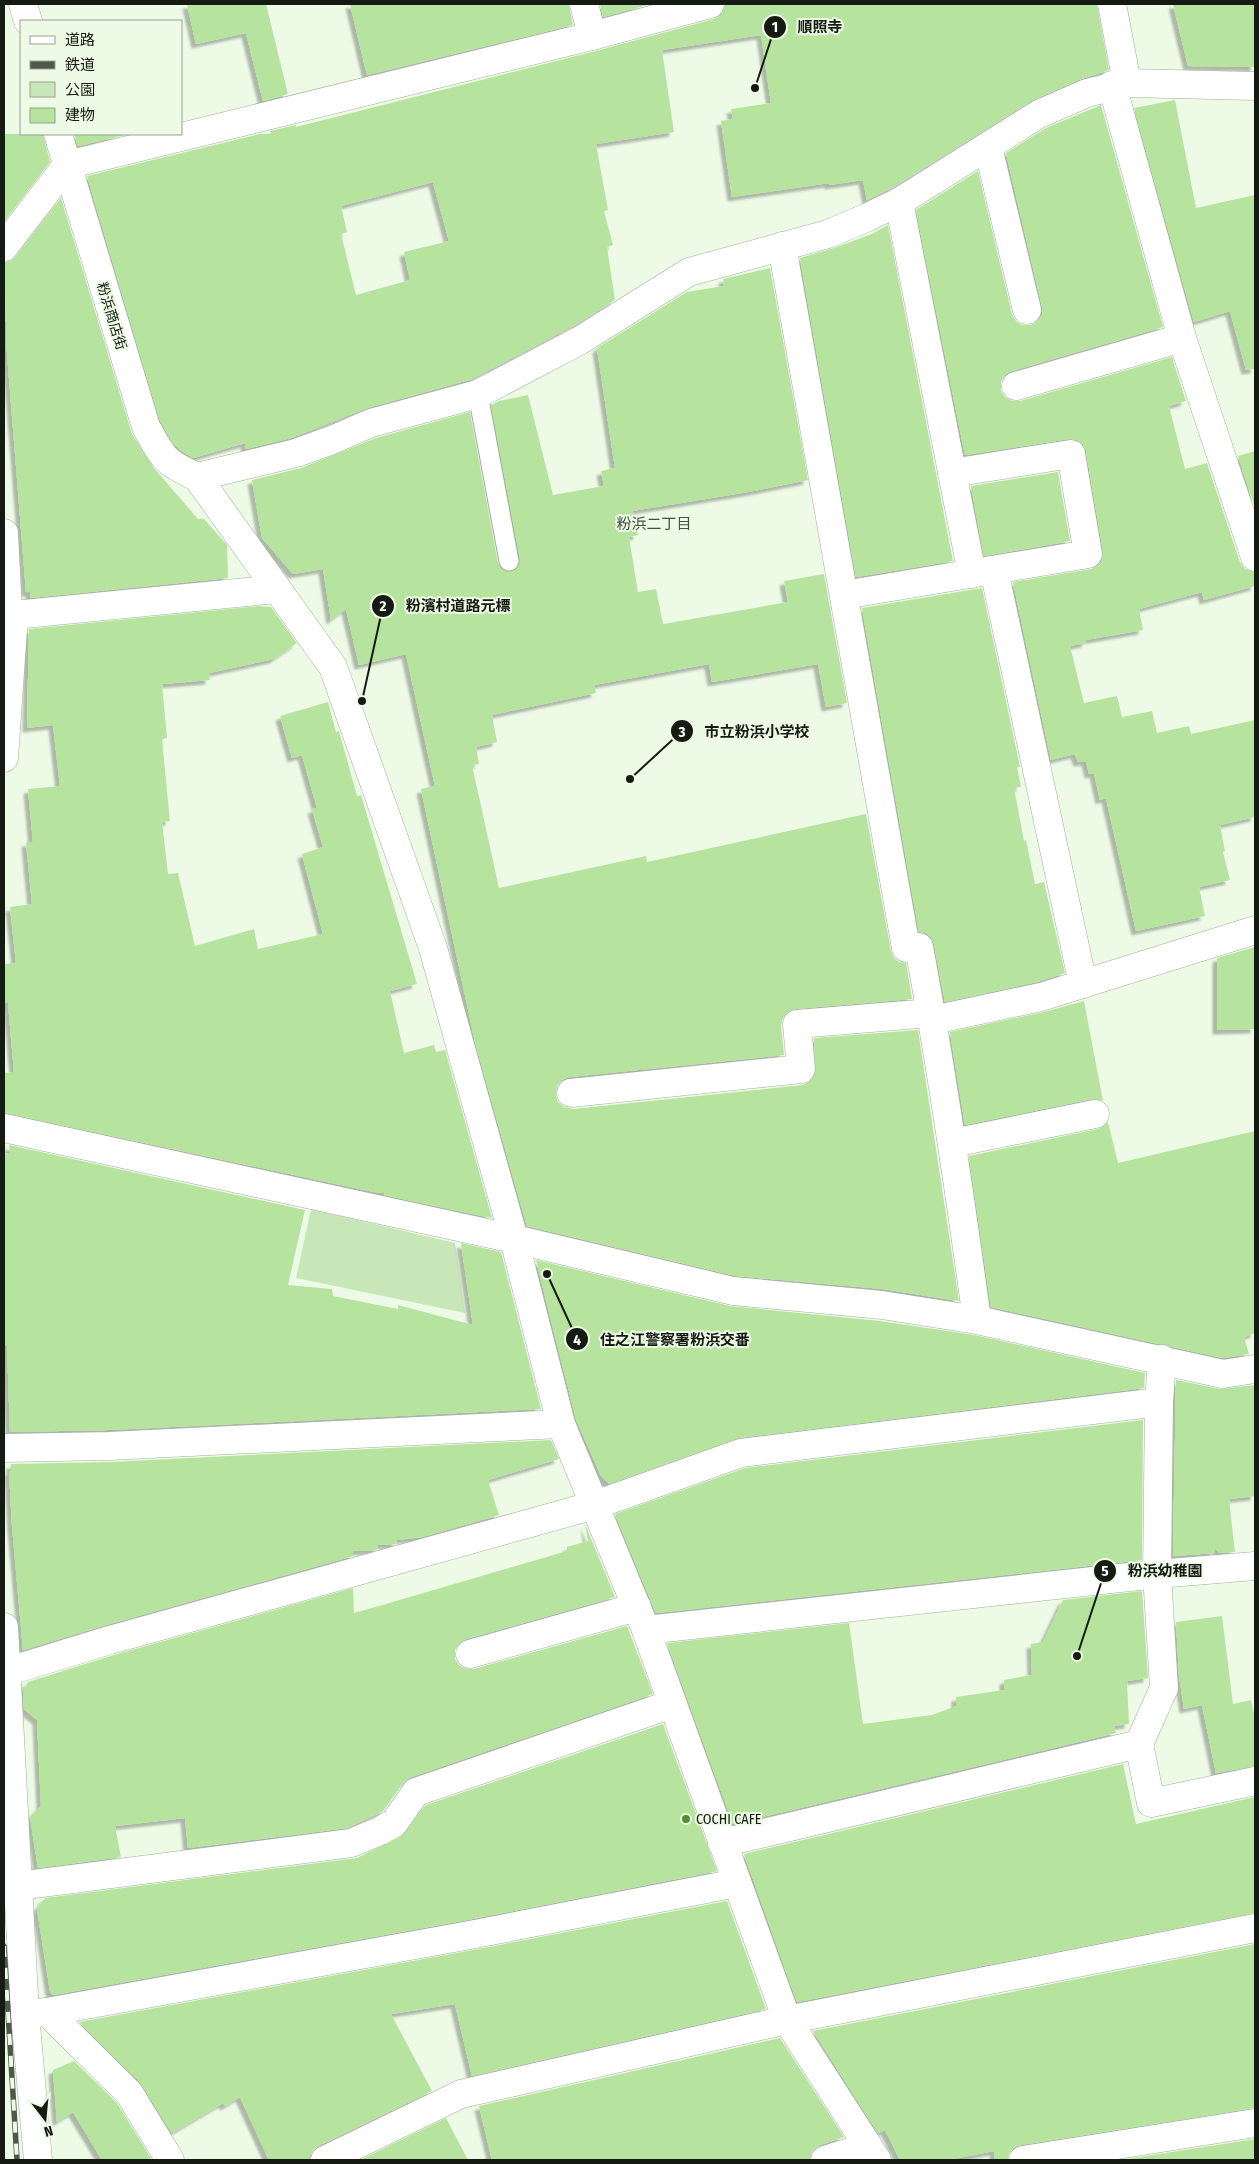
<svg xmlns="http://www.w3.org/2000/svg" width="1259" height="2164" viewBox="0 0 1259 2164" font-family="'Fira Sans Condensed','Noto Sans JP',sans-serif">
	<style>
		.green { fill: #c8e7b9 }
		.building { fill: #b6e49f; fill-rule: evenodd; filter: url(#shadow) }
		.lines { fill: none; stroke-linecap: round; stroke-linejoin: round }
		.lane-casing { stroke: #a1af9b; stroke-width: 21 }
		.street-casing { stroke: #a1af9b; stroke-width: 29 }
		.lane { stroke: #fff; stroke-width: 19 }
		.street { stroke: #fff; stroke-width: 28 }
		.rail-casing { stroke: #4f564b; stroke-width: 5.5 }
		.rail { stroke: #edfbe6; stroke-width: 4; stroke-dasharray: 11; stroke-linecap: butt }
		.poi-dot { fill: #538f2e; stroke: #edfbe6; stroke-width: 2 }
		.labels { text-anchor: middle; stroke-width: 4; stroke-linejoin: round; paint-order: stroke }
		.street-label { font-size: 14px; fill: #151a13; stroke: #edfbe6 }
		.poi-label { font-size: 14px; fill: #151a13; stroke: #edfbe6; text-anchor: start }
		.neighbourhood-label { font-size: 15px; fill: #44503f; stroke: #edfbe6 }
		.leader { fill: none; stroke: #151a13; stroke-width: 2 }
		.callout-dot { fill: #151a13; stroke: #edfbe6; stroke-width: 2 }
		.mark-label { font-size: 15px; text-anchor: middle; font-weight: bold; fill: #fff }
		.callout-label { font-size: 15px; text-anchor: middle; font-weight: bold; fill: #151a13; stroke: #edfbe6; stroke-width: 4; stroke-linejoin: round; paint-order: stroke }
	</style>
	<defs>
		<filter id="shadow"><feDropShadow dx="-4.5" dy="4.5" stdDeviation="1" flood-color="#0004"/></filter>
	</defs>
	<rect width="100%" height="100%" fill="#edfbe6"/>
	<!-- green -->
	<path class="green" d="M311 1209 455 1243 465 1313 296 1278Z"/>
	<!-- building -->
	<g class="building">
		<path d="M187 4H266L288 94 263 101 246 33 196 44Z"/>
		<path d="M350 4H569L573 25 367 75Z"/>
		<path d="M600 4H651L603 17Z"/>
		<path d="M725 4H1097L1109 70 1081 79 1031 101 891 188 867 200 863 180 829 185V183L732 197 721 121 733 119 731 109 771 103 761 35 662 50 674 132 596 144 608 210 604 211 613 245 607 247 615 300 571 327 472 379 367 408 291 438 246 449 245 443 193 458 180 450 173 443 160 421 87 176 260 134H271L270 131 296 125V127L596 51 714 19 721 15ZM433 182 449 241 404 252 410 280 356 295 341 234 347 232 341 206Z"/>
		<path d="M1173 4H1255V67L1188 66Z"/>
		<path d="M1175 100 1196 208 1255 195V369L1246 370 1230 311 1194 322 1134 108Z"/>
		<path d="M1101 105 1163 327 1012 371 1005 375 1001 382V391L1005 397 1012 401H1020L1172 357 1186 401 1169 406 1185 469 1207 463 1240 562 1245 569 1255 572V586L1204 600 1202 592 1139 609 1143 630 1086 640V643L1070 646 1084 703 1117 696 1122 717 1152 711 1157 733 1189 726 1191 734 1255 720V817L1220 825 1225 851 1223 852 1230 880 1199 887 1205 916 1136 931 1106 798 1100 800 1094 773 1089 774 1086 761 1078 762 1075 754 1051 760 1013 582 1091 569 1098 566 1102 560 1103 551 1086 451 1083 444 1077 440 1069 439 965 455 916 210 978 171 1012 314 1016 321 1022 325H1030L1037 322 1042 315V306L1006 153 1046 128Z"/>
		<path d="M4 134H43L50 162 4 222Z"/>
		<path d="M74 134H129L78 146Z"/>
		<path d="M61 198 132 434 154 468 198 519H204L227 545 228 578 30 598V592H26L7 353 4 262 10 261 16 257Z"/>
		<path d="M888 225 953 561 856 577 800 258 834 248 872 234Z"/>
		<path d="M770 268 808 480 748 492 632 511 638 535 629 537 638 592 656 589 663 624 788 602 784 581 824 574 847 703 826 707 818 664 712 682 709 664 594 685 596 693 492 715 497 742 476 747 479 764 472 765 499 888 646 856 647 862 866 814 891 951 894 958 899 962 906 963 912 999 795 1009 788 1012 783 1018 781 1025 784 1055 569 1077 562 1080 557 1086 556 1095 558 1102 564 1107 573 1109 803 1085 810 1081 815 1075 814 1038 918 1030 959 1301 883 1289 736 1276 527 1226 475 1042 421 789 435 786 406 654 359 665 346 609 331 620 323 569 293 574 262 538 252 480 301 468 376 438 470 412 498 563 505 571 516 570 519 565 520 559 491 405 499 401 528 395 553 495 604 486 601 471 615 468 597 348 687 292 724 286 723 279Z"/>
		<path d="M1255 451V508L1238 456Z"/>
		<path d="M1058 472 1070 541 984 556 971 486Z"/>
		<path d="M982 588 1020 767H1017L1021 787 1014 788 1024 841 1026 840 1035 884 1044 882 1065 973 1037 982 945 1002 934 944 931 937 926 933 919 932 862 608Z"/>
		<path d="M259 606 271 607 297 643 274 659 209 673 210 680 162 684 167 738 162 739 170 821 162 822 168 874 178 873 195 946 254 929 258 949 323 934 302 854 323 847 312 809 317 808 302 755 292 758 280 716 328 702 336 732 339 731 357 796 361 795 417 984 390 991 404 1053 434 1045 436 1052 445 1050 492 1218 384 1195V1193L374 1192 5 1113 4 1073 14 1072 8 1003H4V964L16 963 10 907 32 904 26 842H33L28 789 60 786 53 725 27 728 29 629Z"/>
		<path d="M1255 947V1029L1217 1030V958Z"/>
		<path d="M1084 1001 1103 1101 1092 1099 965 1125 950 1032 1044 1012Z"/>
		<path d="M1108 1122 1118 1163 1255 1131V1333L1244 1337 1249 1354 1223 1358 991 1307 969 1156 1098 1129Z"/>
		<path d="M9 1145 305 1210 288 1285 332 1289 333 1296 398 1309V1305L473 1325 461 1243 501 1252 541 1409 108 1430 10 1432 7 1346H4V1153L11 1154Z"/>
		<path d="M536 1260 730 1306 880 1321 974 1335 1145 1373 1144 1388 739 1438 609 1484 601 1476 576 1419Z"/>
		<path d="M1176 1380 1220 1389 1255 1385V1496L1229 1499 1235 1552 1219 1553 1215 1548V1553L1173 1556Z"/>
		<path d="M1143 1420 1142 1560 656 1613 615 1514 745 1468Z"/>
		<path d="M551 1440 559 1459 488 1480 499 1515 422 1537 397 1540 396 1544 378 1545V1549L374 1550 353 1551V1556L106 1625 23 1650 12 1526 9 1471H11V1464L110 1462Z"/>
		<path d="M585 1524 615 1597 466 1639 459 1643 455 1650V1659L459 1665 466 1669H474L627 1626 653 1694 411 1777 403 1783 383 1811 347 1828 188 1848 185 1818 115 1826 121 1857 38 1868 30 1817 41 1806 37 1720 24 1709 23 1691 28 1682 114 1655 353 1588 354 1613 379 1606 567 1551V1547L588 1541Z"/>
		<path d="M1142 1591 1148 1678 1127 1681 1129 1724 1114 1726 1116 1733 733 1824 667 1643 849 1623 863 1724 932 1715 956 1706V1697L1004 1690V1680L1032 1675 1031 1644 1043 1642 1063 1600Z"/>
		<path d="M1222 1616 1233 1704 1251 1700 1255 1718V1766L1216 1773 1202 1705 1184 1709 1179 1675 1176 1622Z"/>
		<path d="M663 1724 717 1871 467 1920 53 1995 50 1991 37 1909 45 1898 357 1858 402 1836 426 1805Z"/>
		<path d="M1123 1764 1136 1824 1255 1797V1913L797 2002 744 1854Z"/>
		<path d="M727 1901 766 2009 472 2076 455 2004 391 2014 432 2091 318 2146 312 2152 310 2160H269L240 2097 225 2106 223 2103 172 2133 140 2082 79 2022 473 1950Z"/>
		<path d="M1255 1944V2108L1021 2145 1013 2148 1009 2154 1008 2160H995L994 2151 948 2160H900L885 2130 878 2133 813 2031Z"/>
		<path d="M780 2038 844 2137 820 2145 813 2150 810 2159 492 2160 479 2106Z"/>
		<path d="M74 2061 117 2103 152 2160H102L73 2112 57 2122 53 2070Z"/>
		<path d="M446 2118 468 2160H360Z"/>
		<path d="M1255 2139V2160H1121Z"/>
	</g>
	<g class="lines">
		<!-- lane casing -->
		<g class="lane-casing">
			<path id="lane" d="M478 394 509 561"/>
		</g>
		<!-- street casing -->
		<g class="street-casing">
			<g id="street">
				<path d="M23 4 28 21"/>
				<path d="M584 4 592 36"/>
				<path d="M1112 4 1127 83"/>
				<path d="M1112 85 1182 338 1255 557"/>
				<path d="M58 134 146 427C163 458 164 462 197 477"/>
				<path d="M988 147 1027 310"/>
				<path d="M899 202 972 574"/>
				<path d="M782 246 906 948 919 947C942 1071 960 1195 977 1320"/>
				<path d="M4 247 67 165 592 36 710 4"/>
				<path d="M1016 386 1182 338"/>
				<path d="M197 477 333 667 433 948 514 1239 561 1424 646 1630 787 2020 877 2160"/>
				<path d="M197 477 296 453 332 440 371 423 478 394 579 341 689 272 828 234 868 217 899 202 1039 114 1087 93 1127 83 1255 86"/>
				<path d="M4 533 8 611 14 615 277 589"/>
				<path d="M994 570 1083 984"/>
				<path d="M844 595 1088 554 1071 454 952 473"/>
				<path d="M4 758 14 615"/>
				<path d="M933 1020 1041 997 1255 930"/>
				<path d="M571 1093 801 1069 797 1024 931 1013"/>
				<path d="M4 1128 514 1239 733 1291 882 1305 977 1320 1223 1374 1255 1369"/>
				<path d="M953 1143 1095 1114"/>
				<path d="M4 1448 109 1446 561 1424"/>
				<path d="M4 1627 25 2014 38 2160"/>
				<path d="M646 1630 1157 1574 1255 1566"/>
				<path d="M470 1654 637 1607"/>
				<path d="M6 1672 110 1640 595 1505 741 1453 1159 1402 1162 1359"/>
				<path d="M1139 1744 1151 1803 1255 1781"/>
				<path d="M722 1843 1139 1744 1164 1688 1157 1574 1159 1402"/>
				<path d="M18 1886 351 1843 380 1831 394 1823 416 1792 672 1704"/>
				<path d="M47 2012 129 2093 170 2160"/>
				<path d="M25 2014 47 2012 470 1935 737 1883"/>
				<path d="M325 2160 461 2094 787 2020 1255 1928"/>
				<path d="M825 2160 868 2146"/>
				<path d="M1023 2160 1255 2123"/>
			</g>
		</g>
		<!-- lane -->
		<use href="#lane" class="lane"/>
		<!-- street -->
		<use href="#street" class="street"/>
		<!-- rail casing -->
		<g class="rail-casing">
			<path id="rail" d="M4 1946 17 2160"/>
		</g>
		<!-- rail -->
		<use href="#rail" class="rail"/>
	</g>
	<!-- markers -->
	<circle class="poi-dot" cx="686" cy="1819" r="5"/>
	<g class="labels">
		<!-- street labels -->
		<g class="street-label">
			<text transform="translate(112 316) rotate(73)" y="5">粉浜商店街</text>
		</g>
		<!-- poi labels -->
		<g class="poi-label">
			<text x="696" y="1824">COCHI CAFE</text>
		</g>
		<!-- neighbourhood labels -->
		<g class="neighbourhood-label">
			<text x="654" y="529">粉浜二丁目</text>
		</g>
	</g>
	<!-- callouts -->
	<path class="leader" d="M755 88L775 27M362 701L383 606M630 779L682 731M547 1274L577 1339M1077 1656L1105 1571"/>
	<g class="callout-dot">
		<circle cx="755" cy="88" r="5"/>
		<circle cx="362" cy="701" r="5"/>
		<circle cx="630" cy="779" r="5"/>
		<circle cx="547" cy="1274" r="5"/>
		<circle cx="1077" cy="1656" r="5"/>
		<circle cx="775" cy="27" r="12"/>
		<circle cx="383" cy="606" r="12"/>
		<circle cx="682" cy="731" r="12"/>
		<circle cx="577" cy="1339" r="12"/>
		<circle cx="1105" cy="1571" r="12"/>
	</g>
	<g class="mark-label">
		<text x="775" y="32">1</text>
		<text x="383" y="611">2</text>
		<text x="682" y="737">3</text>
		<text x="577" y="1345">4</text>
		<text x="1105" y="1576">5</text>
	</g>
	<g class="callout-label">
		<text x="820" y="32">順照寺</text>
		<text x="458" y="611">粉濱村道路元標</text>
		<text x="757" y="737">市立粉浜小学校</text>
		<text x="675" y="1345">住之江警察署粉浜交番</text>
		<text x="1165" y="1576">粉浜幼稚園</text>
	</g>
	<!-- border -->
	<rect width="1259" height="2164" fill="none" stroke="#151a13" stroke-width="10"/>
	<!-- legend -->
	<rect x="20" y="20" width="162" height="115" fill="#edfbe6" stroke="#97a192"/>
	<rect x="30" y="36" width="25" height="8" fill="#ffffff" stroke="#97a192"/>
	<text x="65" y="45" font-size="15" fill="#151a13">道路</text>
	<rect x="30" y="61" width="25" height="8" fill="#4f564b" stroke="#97a192"/>
	<text x="65" y="70" font-size="15" fill="#151a13">鉄道</text>
	<rect x="30" y="82" width="25" height="15" fill="#c8e7b9" stroke="#97a192"/>
	<text x="65" y="95" font-size="15" fill="#151a13">公園</text>
	<rect x="30" y="108" width="25" height="15" fill="#b6e49f" stroke="#97a192"/>
	<text x="65" y="120" font-size="15" fill="#151a13">建物</text>
	<!-- north arrow -->
	<g transform="translate(45 2119) rotate(164)" stroke="#edfbe6" stroke-width="4" paint-order="stroke">
	<path d="M0-4L9 19L0 12L-9 19Z" fill="#151a13"/>
	<text y="-8" font-size="14" font-weight="bold" text-anchor="middle" fill="#151a13">N</text>
	</g>
</svg>
